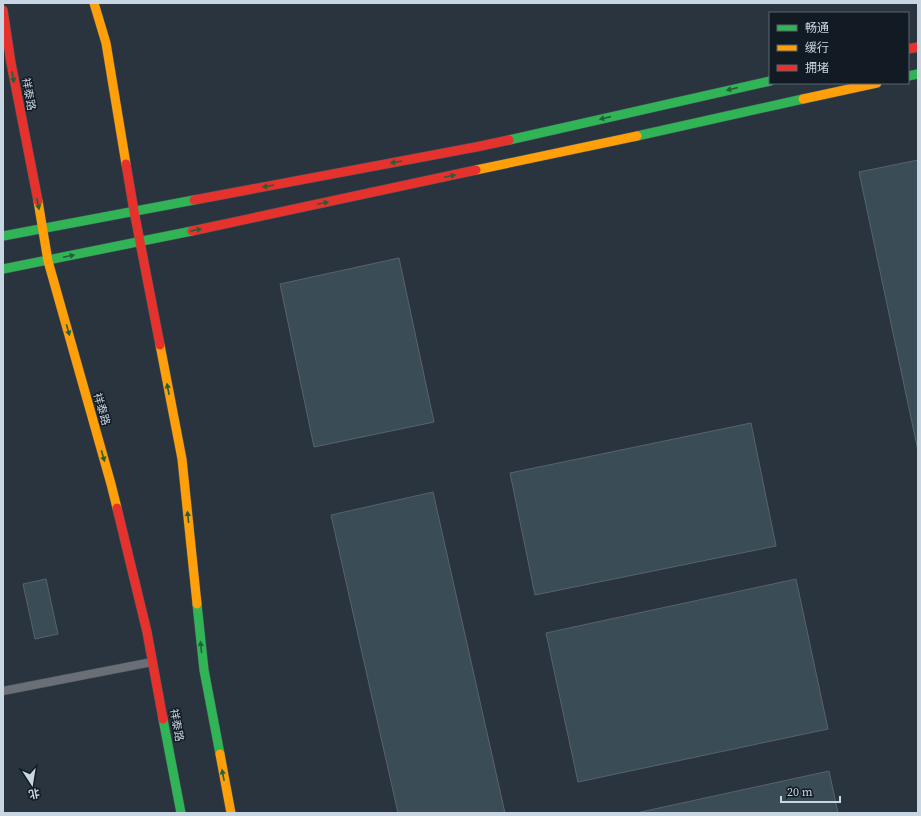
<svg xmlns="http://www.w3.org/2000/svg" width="921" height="816" viewBox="0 0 921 816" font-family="'Source Serif 4','Noto Sans SC',serif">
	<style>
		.building { fill: #3a4c55; stroke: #58636b }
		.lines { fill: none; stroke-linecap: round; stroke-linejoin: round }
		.lane-casing { stroke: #47515b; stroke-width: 9 }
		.fast-casing { stroke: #47515b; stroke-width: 10 }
		.slow-casing { stroke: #47515b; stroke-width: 10 }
		.jam-casing { stroke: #47515b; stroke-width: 10 }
		.lane { stroke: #696e77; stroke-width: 8 }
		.fast { stroke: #30b455; stroke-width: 9 }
		.slow { stroke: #ff9f0a; stroke-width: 9 }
		.jam { stroke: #e5322d; stroke-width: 9 }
		.oneway { fill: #20603a }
		.labels { text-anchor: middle; stroke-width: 3; stroke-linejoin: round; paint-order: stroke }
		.street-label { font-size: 11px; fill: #c8d5e2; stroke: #121b24 }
	</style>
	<rect width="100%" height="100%" fill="#29343f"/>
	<!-- building -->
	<g class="building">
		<path d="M918 160V451L859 172Z"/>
		<path d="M399 258 434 422 314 447 280 284Z"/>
		<path d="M751 423 776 546 535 595 510 473Z"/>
		<path d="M433 492 505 813H398L331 515Z"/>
		<path d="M46 579 58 634 35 639 23 584Z"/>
		<path d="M796 579 828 729 578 782 546 633Z"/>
		<path d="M829 771 838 813H636Z"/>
	</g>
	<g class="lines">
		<!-- lane casing -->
		<g class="lane-casing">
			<path id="lane" d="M3 691 152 662"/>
		</g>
		<!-- fast casing -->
		<g class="fast-casing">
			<g id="fast">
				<path d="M908 76 918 74"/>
				<path d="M637 136 803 99"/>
				<path d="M509 140 770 81"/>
				<path d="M3 236 194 200"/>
				<path d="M3 269 192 231"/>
				<path d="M197 604 204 670 220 754"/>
				<path d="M163 719 181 813"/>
			</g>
		</g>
		<!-- slow casing -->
		<g class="slow-casing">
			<g id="slow">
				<path d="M94 3 106 43 126 164"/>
				<path d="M803 99 877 83"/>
				<path d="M476 170 637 136"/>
				<path d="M38 201 48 261 111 484 117 508"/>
				<path d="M160 345 182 459 197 604"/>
				<path d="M220 754 231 813"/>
			</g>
		</g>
		<!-- jam casing -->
		<g class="jam-casing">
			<g id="jam">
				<path d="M3 10 11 63 38 201"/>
				<path d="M908 49 918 47"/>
				<path d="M126 164 134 211 160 345"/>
				<path d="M194 200 476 147 509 140"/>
				<path d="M192 231 476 170"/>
				<path d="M117 508 147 632 163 719"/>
			</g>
		</g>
		<!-- lane -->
		<use href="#lane" class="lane"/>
		<!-- fast -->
		<use href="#fast" class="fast"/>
		<!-- slow -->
		<use href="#slow" class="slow"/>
		<!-- jam -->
		<use href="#jam" class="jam"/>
	</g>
	<!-- one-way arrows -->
	<defs><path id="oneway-solid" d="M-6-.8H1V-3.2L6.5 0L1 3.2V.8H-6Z"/></defs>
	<g class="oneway">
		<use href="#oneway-solid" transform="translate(13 77) rotate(79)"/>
		<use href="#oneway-solid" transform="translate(732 89) rotate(167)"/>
		<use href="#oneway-solid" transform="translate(605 118) rotate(167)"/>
		<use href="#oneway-solid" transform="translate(396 162) rotate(170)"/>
		<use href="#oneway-solid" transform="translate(450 176) rotate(-12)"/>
		<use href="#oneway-solid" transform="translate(268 186) rotate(170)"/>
		<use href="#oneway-solid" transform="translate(323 203) rotate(-12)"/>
		<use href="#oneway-solid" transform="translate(38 204) rotate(79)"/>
		<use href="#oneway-solid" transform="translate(196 230) rotate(-12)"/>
		<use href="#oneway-solid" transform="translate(69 256) rotate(-12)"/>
		<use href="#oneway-solid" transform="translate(68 330) rotate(74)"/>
		<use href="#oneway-solid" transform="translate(168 389) rotate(-101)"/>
		<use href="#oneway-solid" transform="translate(103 456) rotate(74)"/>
		<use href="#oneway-solid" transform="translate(188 517) rotate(-96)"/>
		<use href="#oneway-solid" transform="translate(201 647) rotate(-96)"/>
		<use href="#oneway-solid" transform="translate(223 775) rotate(-101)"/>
	</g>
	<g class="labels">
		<!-- street labels -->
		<g class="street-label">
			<text transform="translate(29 94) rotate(79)" y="4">祥泰路</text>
			<text transform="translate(102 409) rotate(74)" y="4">祥泰路</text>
			<text transform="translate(177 725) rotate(79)" y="4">祥泰路</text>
		</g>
	</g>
	<!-- border -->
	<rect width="921" height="816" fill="none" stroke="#c8d5e2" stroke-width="8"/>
	<!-- legend -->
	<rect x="769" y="12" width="140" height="72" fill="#121b24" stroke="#5b6570"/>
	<rect x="777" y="25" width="20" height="6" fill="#30b455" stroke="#5b6570"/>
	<text x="805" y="32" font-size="12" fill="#c8d5e2">畅通</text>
	<rect x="777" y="45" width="20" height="6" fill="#ff9f0a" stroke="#5b6570"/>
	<text x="805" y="52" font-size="12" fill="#c8d5e2">缓行</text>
	<rect x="777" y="65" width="20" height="6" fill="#e5322d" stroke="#5b6570"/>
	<text x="805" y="72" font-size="12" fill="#c8d5e2">拥堵</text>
	<!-- north arrow -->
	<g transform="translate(32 784) rotate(168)" stroke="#121b24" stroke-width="3" paint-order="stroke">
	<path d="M0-3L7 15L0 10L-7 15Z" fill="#c8d5e2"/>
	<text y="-6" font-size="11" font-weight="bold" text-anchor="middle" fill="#c8d5e2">北</text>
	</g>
	<!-- scale -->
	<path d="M781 796v6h59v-6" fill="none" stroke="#c8d5e2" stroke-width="2"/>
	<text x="787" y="796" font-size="12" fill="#c8d5e2" stroke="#121b24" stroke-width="3" paint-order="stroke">20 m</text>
</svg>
